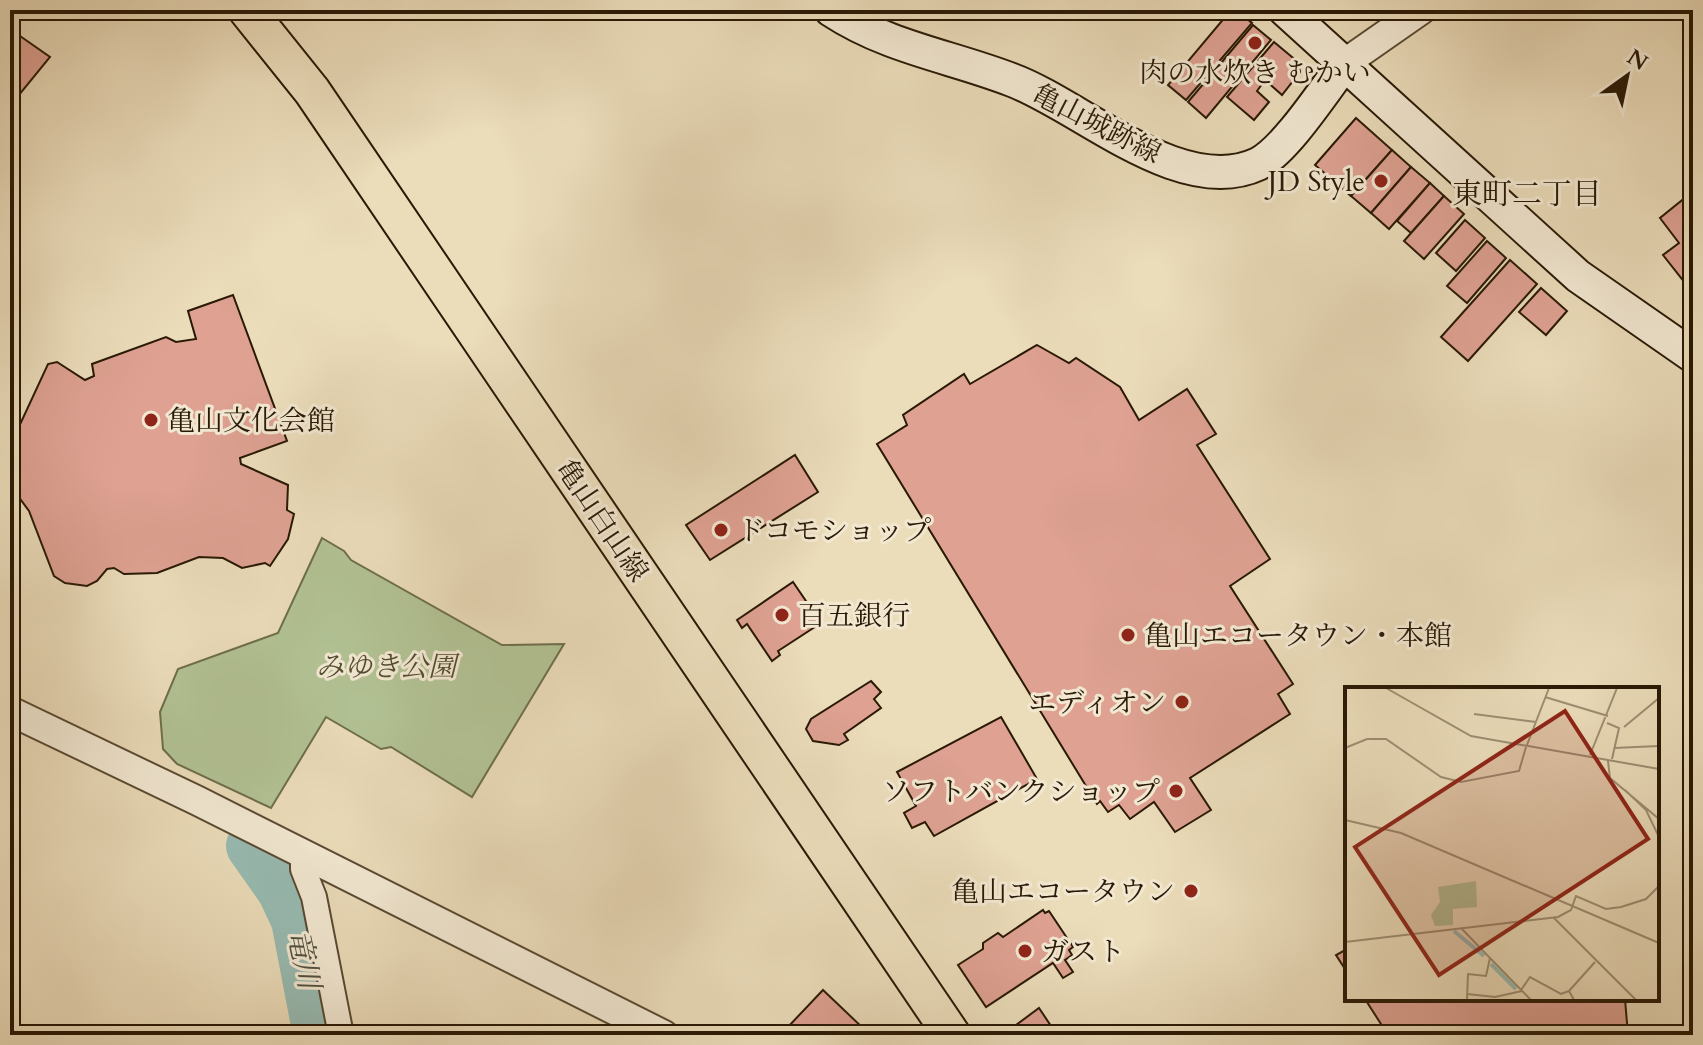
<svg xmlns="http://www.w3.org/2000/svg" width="1703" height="1045" viewBox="0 0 1703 1045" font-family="Cardo,'Noto Serif JP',serif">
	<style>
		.green { fill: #b2c294; stroke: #6e6e4c; stroke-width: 2 }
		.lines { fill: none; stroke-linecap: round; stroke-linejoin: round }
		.river { stroke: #98bbb2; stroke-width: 52 }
		.building { fill: #dea192; stroke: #291905; stroke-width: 2 }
		.minor-casing { stroke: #5a4a32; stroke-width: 28 }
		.tertiary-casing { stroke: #5a4a32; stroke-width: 32 }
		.secondary-casing { stroke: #291905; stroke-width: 36 }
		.primary-casing { stroke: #291905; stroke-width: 40 }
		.minor { stroke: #f2e8d2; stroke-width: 24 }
		.tertiary { stroke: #f2e8d2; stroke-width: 28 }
		.secondary { stroke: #f2e8d2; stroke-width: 32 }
		.primary { stroke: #ebdcba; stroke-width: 36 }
		.poi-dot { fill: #8f2418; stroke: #f2e8d2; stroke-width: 3 }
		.labels { text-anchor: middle; stroke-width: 6; stroke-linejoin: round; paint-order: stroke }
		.poi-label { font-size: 28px; fill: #291905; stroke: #f2e8d2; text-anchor: start }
		.street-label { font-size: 28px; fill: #291905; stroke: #f2e8d2 }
		.park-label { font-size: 28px; font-style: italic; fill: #524c30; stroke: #f2e8d2 }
		.neighbourhood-label { font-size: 30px; fill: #291905; stroke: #f2e8d2 }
		.water-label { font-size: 30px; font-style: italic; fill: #505242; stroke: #f2e8d2 }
		.inset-river { fill: none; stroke: #98bbb2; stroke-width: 4 }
		.inset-road { fill: none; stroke: #9d8e72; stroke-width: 2 }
		.view { fill: #8f2418; fill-opacity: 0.15; stroke: #8f2418; stroke-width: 4 }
		.inset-edge { fill: none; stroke: #291905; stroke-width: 4 }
	</style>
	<rect width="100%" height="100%" fill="#ebdcba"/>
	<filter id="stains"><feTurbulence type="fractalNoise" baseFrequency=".0025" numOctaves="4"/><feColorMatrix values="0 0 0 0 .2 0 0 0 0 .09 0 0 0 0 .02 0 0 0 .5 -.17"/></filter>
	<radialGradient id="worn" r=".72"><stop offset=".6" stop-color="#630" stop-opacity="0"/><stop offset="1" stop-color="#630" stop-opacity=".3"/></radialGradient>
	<!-- green -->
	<path class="green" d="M322 538 344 551 351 560 502 645 564 644 472 797 391 747 381 749 326 717 271 808 177 764 163 749 160 712 178 669 278 633Z"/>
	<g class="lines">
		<!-- river -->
		<path class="river" d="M252 846 283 890 297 920 319 1035"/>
	</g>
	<!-- building -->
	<g class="building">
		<path d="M1231 10H1236L1252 23 1186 100 1168 85Z"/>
		<path d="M1253 25 1271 40 1206 118 1188 102Z"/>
		<path d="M10 29 50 57 10 106Z"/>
		<path d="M1274 42 1298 62 1300 72 1282 95 1265 80 1257 91 1269 102 1254 120 1227 97Z"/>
		<path d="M1356 118 1392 150 1351 196 1315 165Z"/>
		<path d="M1392 150 1411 167 1371 213 1351 196Z"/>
		<path d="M1411 167 1430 183 1389 229 1371 213Z"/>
		<path d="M1430 183 1444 196 1411 233 1397 221Z"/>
		<path d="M1444 196 1464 214 1424 259 1404 241Z"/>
		<path d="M1686 197 1693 206V293L1663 255 1679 243 1660 218Z"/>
		<path d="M1465 220 1485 238 1456 271 1436 253Z"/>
		<path d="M1487 241 1506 258 1467 303 1447 286Z"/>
		<path d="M1510 260 1537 284 1468 361 1441 337Z"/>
		<path d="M1541 288 1567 311 1546 335 1519 312Z"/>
		<path d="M233 295 287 441 240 458 241 464 288 485 287 510 294 514 288 539 270 566 265 563 242 568 223 558 199 557 157 573 124 574 114 568 107 569 97 581 87 586 65 583 54 576 29 511 10 485V446L48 364 57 362 85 380 94 376 92 364 166 337 176 342 196 339 188 311Z"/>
		<path d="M1037 345 1069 363 1076 358 1120 387 1139 420 1187 389 1216 434 1197 445 1270 559 1230 586 1293 684 1278 694 1290 714 1190 778 1211 810 1175 832 1154 802 1130 819 1119 805 1108 812 1100 801 1097 804 877 444 907 425 903 415 964 374 970 384Z"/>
		<path d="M795 455 818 492 710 560 686 525Z"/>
		<path d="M793 582 821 623 778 651 780 655 772 661 747 624 742 628 737 620Z"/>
		<path d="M871 681 881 692 874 699 881 708 844 734 848 740 839 745 813 741 806 729 811 719Z"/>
		<path d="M1001 717 1037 779 934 836 925 822 912 828 904 813 916 806 897 772Z"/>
		<path d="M1043 910 1045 913 1049 911 1073 947 1069 950 1072 955 1065 960 1073 972 1063 978 1053 963 986 1007 958 965 983 949V943L998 933 1003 937Z"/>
		<path d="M1347 949V972L1336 955Z"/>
		<path d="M823 990 865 1030 861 1035H792L786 1029Z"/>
		<path d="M1365 999H1625L1628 1035H1461L1459 1031 1454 1035H1388Z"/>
		<path d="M1039 1008 1057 1035H1016L1012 1028Z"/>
	</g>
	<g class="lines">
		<!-- minor casing -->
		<g class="minor-casing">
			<path id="minor" d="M303 856V869L314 897 341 1035"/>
		</g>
		<!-- tertiary casing -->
		<g class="tertiary-casing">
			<g id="tertiary">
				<path d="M1345 63 1421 10"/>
				<path d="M10 711 196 800 664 1035"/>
			</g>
		</g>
		<!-- secondary casing -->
		<g class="secondary-casing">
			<g id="secondary">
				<path d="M831 10C889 48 950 56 1012 80 1080 105 1181 200 1258 164 1286 150 1325 89 1345 63"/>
				<path d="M1285 10 1578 276 1693 356"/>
			</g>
		</g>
		<!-- primary casing -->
		<g class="primary-casing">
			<path id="primary" d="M247 10 312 91 952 1035"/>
		</g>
		<!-- minor -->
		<use href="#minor" class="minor"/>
		<!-- tertiary -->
		<use href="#tertiary" class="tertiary"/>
		<!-- secondary -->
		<use href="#secondary" class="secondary"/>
		<!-- primary -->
		<use href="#primary" class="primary"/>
	</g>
	<!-- markers -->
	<g class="poi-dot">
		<circle cx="1255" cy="43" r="8"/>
		<circle cx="1381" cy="181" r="8"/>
		<circle cx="151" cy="420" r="8"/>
		<circle cx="721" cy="530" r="8"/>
		<circle cx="782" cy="615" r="8"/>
		<circle cx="1128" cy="635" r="8"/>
		<circle cx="1182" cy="702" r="8"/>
		<circle cx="1176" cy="791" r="8"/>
		<circle cx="1191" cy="891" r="8"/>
		<circle cx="1025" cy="951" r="8"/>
	</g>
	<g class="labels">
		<!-- poi labels -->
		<g class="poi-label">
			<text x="1255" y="82" text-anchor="middle">肉の水炊き むかい</text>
			<text x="1365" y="191" text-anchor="end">JD Style</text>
			<text x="167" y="430">亀山文化会館</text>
			<text x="737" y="540">ドコモショップ</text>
			<text x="798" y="625">百五銀行</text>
			<text x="1144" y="645">亀山エコータウン・本館</text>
			<text x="1166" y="712" text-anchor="end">エディオン</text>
			<text x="1160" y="801" text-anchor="end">ソフトバンクショップ</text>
			<text x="1175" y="901" text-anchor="end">亀山エコータウン</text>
			<text x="1041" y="961">ガスト</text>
		</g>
		<!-- street labels -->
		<g class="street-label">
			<text transform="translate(1097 123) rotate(27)" y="10">亀山城跡線</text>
			<text transform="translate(603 520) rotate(56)" y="10">亀山白山線</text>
		</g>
		<!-- park labels -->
		<g class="park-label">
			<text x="386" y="676">みゆき公園</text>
		</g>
		<!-- neighbourhood labels -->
		<g class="neighbourhood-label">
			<text x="1527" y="204">東町二丁目</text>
		</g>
		<!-- water labels -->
		<g class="water-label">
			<text transform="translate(304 959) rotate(78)" y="10">竜川</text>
		</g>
	</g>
	<!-- overview -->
	<g transform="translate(1345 687)">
		<rect width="314" height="314" fill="#ebdcba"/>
		<path d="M131 194 132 220 108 222V238L90 239 86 228 95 215 93 200Z" fill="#b2c294"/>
		<path class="inset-river" d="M109 244 139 269M146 277 171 302"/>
		<path class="inset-road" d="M41 1 126 49 314 82M200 10 263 29M129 27 191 35M262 36 274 41 267 72M279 40 314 11M182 58 204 1M0 61 22 52H41L96 90 116 95 174 84 181 60M269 61 314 59M245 68 272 1M263 74 265 91 314 132M280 103 301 123 314 150M0 133 56 146 314 256M208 230 291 313M116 241 145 271 141 289 123 287 122 313M0 255 213 230 226 223 231 209 261 222 276 220 301 212 314 199M145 271 186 313M176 303 185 290 216 307 224 304M122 307 150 310 177 304M229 313 224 304 250 275"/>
		<path class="view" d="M220 24 303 152 94 288 10 160Z"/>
		<rect width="314" height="314" class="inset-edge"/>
	</g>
	<!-- margin -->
	<rect width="1703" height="1045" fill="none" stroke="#ebdcba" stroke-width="40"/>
	<rect x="12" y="12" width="1679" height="1021" fill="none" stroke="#291905" stroke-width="4"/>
	<rect x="20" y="20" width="1663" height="1005" fill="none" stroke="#291905" stroke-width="2"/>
	<!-- north arrow -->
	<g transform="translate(1627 76) rotate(33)" stroke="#f2e8d2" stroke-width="6" paint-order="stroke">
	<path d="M0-6L14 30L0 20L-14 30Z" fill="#291905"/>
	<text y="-12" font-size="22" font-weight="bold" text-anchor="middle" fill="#291905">N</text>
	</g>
	<rect width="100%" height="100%" filter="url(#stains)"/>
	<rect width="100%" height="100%" fill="url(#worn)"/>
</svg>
